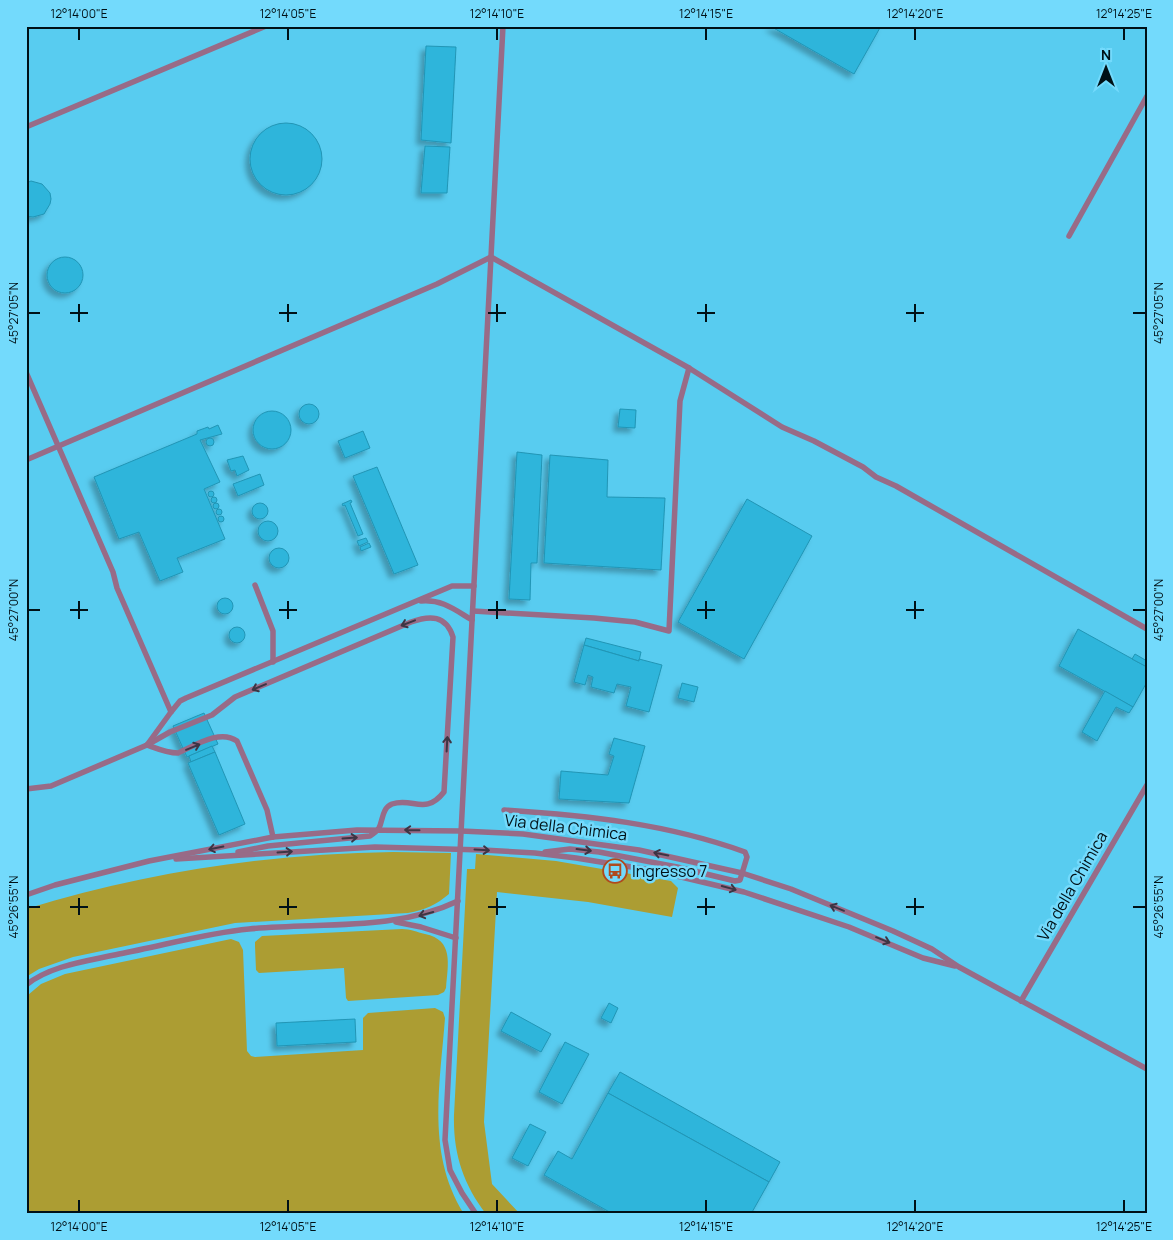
<svg xmlns="http://www.w3.org/2000/svg" width="1173" height="1240" viewBox="0 0 1173 1240" font-family="Manrope,sans-serif">
	<style>
		.built { fill: #58ccf0 }
		.green { fill: #ac9d33 }
		.building { fill: #2db5db; stroke: #2195b5; filter: url(#shadow) }
		.lines { fill: none; stroke-linecap: round; stroke-linejoin: round }
		.service { stroke: #986b87; stroke-width: 5.5 }
		.oneway { stroke: #3d3544 }
		.ticks { fill: none; stroke: #001117; stroke-width: 2 }
		.labels { text-anchor: middle; stroke-width: 5; stroke-linejoin: round; paint-order: stroke }
		.street-label { font-size: 16px; fill: #001117; stroke: #73dafc }
		.poi-label { font-size: 16px; fill: #001117; stroke: #73dafc; text-anchor: start }
		.neatline { fill: none; stroke: #001117; stroke-width: 2 }
		.ticks-label { font-size: 12px; text-anchor: middle; fill: #001117 }
	</style>
	<defs>
		<filter id="shadow"><feDropShadow dx="-4.5" dy="4.5" stdDeviation="2.5" flood-color="#0004"/></filter>
	</defs>
	<rect width="100%" height="100%" fill="#73dafc"/>
	<!-- built -->
	<rect class="built" x="26" y="26" width="1121" height="1188"/>
	<!-- green -->
	<g class="green">
		<path d="M393 852 451 853 449 894C436 905 425 910 408 913L235 923 73 957 39 969 26 977V909C147 872 267 854 393 852Z"/>
		<path d="M476 854 556 861 671 881 678 888 672 917 588 902 497 892 484 1122 492 1184 520 1214H486C463 1184 453 1153 454 1115L467 869H475Z"/>
		<path d="M402 929C410 929 417 932 425 934 454 940 448 964 446 988L444 992 438 995 348 1001 346 998 344 968 259 973 256 970 255 946V942L262 936Z"/>
		<path d="M231 939 239 942 243 950 247 1051 251 1056 255 1057 363 1050V1018L368 1013 435 1008 443 1012 445 1018C440 1085 426 1154 464 1214H26V997L28 995 41 984 65 974Z"/>
	</g>
	<!-- building -->
	<g class="building">
		<path d="M770 26H881L854 74Z"/>
		<path d="M426 46 456 47 451 143 421 140Z"/>
		<circle cx="286" cy="159" r="36"/>
		<path d="M425 146 450 147 447 193H421Z"/>
		<path d="M31 181 42 184 50 193 51 199 50 204 44 214 33 217 26 216V183Z"/>
		<circle cx="65" cy="275" r="18"/>
		<circle cx="309" cy="414" r="10"/>
		<path d="M620 409 636 410 635 428 618 427Z"/>
		<circle cx="272" cy="430" r="19"/>
		<path d="M218 425 222 434 200 440 220 482 204 489 225 539 177 558 183 572 160 581 139 532 119 539 94 477 197 434V431L208 427 209 429Z"/>
		<path d="M363 431 370 448 345 458 338 441Z"/>
		<circle cx="210" cy="442" r="4"/>
		<path d="M517 452 542 455 537 563H531L530 600 509 599Z"/>
		<path d="M550 455 608 460 607 497 665 498 661 570 544 563Z"/>
		<path d="M243 456 249 470 237 476 235 470 231 471 227 460Z"/>
		<path d="M377 467 418 565 394 574 353 476Z"/>
		<path d="M260 474 264 485 238 496 233 484Z"/>
		<circle cx="211" cy="494" r="3"/>
		<circle cx="214" cy="500" r="3"/>
		<path d="M747 499 812 536 744 659 678 622Z"/>
		<path d="M351 500 352 502 350 503 363 534 358 536 345 505 343 506 342 504Z"/>
		<circle cx="260" cy="511" r="8"/>
		<circle cx="216" cy="506" r="3"/>
		<circle cx="219" cy="512" r="3"/>
		<circle cx="221" cy="519" r="3"/>
		<circle cx="268" cy="531" r="10"/>
		<path d="M366 538 368 542 359 546 357 541Z"/>
		<path d="M369 543 371 547 361 551 360 547Z"/>
		<circle cx="279" cy="558" r="10"/>
		<circle cx="225" cy="606" r="8"/>
		<circle cx="237" cy="635" r="8"/>
		<path d="M1078 629 1147 667V682L1133 707 1059 666Z"/>
		<path d="M586 638 641 652 639 661 584 645Z"/>
		<path d="M584 645 639 661V659L662 665 649 712 626 706 631 687 617 684 614 693 591 687 593 677 588 675 585 685 574 682Z"/>
		<path d="M1135 654 1147 661V667L1132 659Z"/>
		<path d="M682 683 698 687 694 702 678 698Z"/>
		<path d="M1105 691 1133 707 1129 713 1116 707 1097 741 1082 732Z"/>
		<path d="M204 713 218 744 187 757 173 726Z"/>
		<path d="M614 738 645 746 629 803 559 799 561 771 608 775 614 756 609 754Z"/>
		<path d="M212 746 215 752 191 762 189 756Z"/>
		<path d="M215 752 245 824 219 835 188 763Z"/>
		<path d="M609 1003 618 1008 611 1023 601 1018Z"/>
		<path d="M511 1012 551 1034 541 1052 501 1031Z"/>
		<path d="M355 1019 356 1042 277 1046 276 1023Z"/>
		<path d="M565 1042 589 1054 562 1104 539 1092Z"/>
		<path d="M620 1072 780 1162 769 1182 608 1093Z"/>
		<path d="M608 1093 769 1182 751 1214H613L544 1175 558 1151 572 1159Z"/>
		<path d="M530 1124 546 1132 528 1166 512 1158Z"/>
	</g>
	<g class="lines">
		<!-- service -->
		<g class="service">
			<path d="M26 127 266 26"/>
			<path d="M1069 236 1147 96"/>
			<path d="M26 372 113 572 117 588 171 712"/>
			<path d="M26 460 437 284 491 257 689 368 782 427 814 441 863 467 876 477 896 486 1147 629"/>
			<path d="M255 585 273 631V662"/>
			<path d="M421 601C442 599 455 610 472 620"/>
			<path d="M473 611 594 618 635 622 669 631 680 401 689 368"/>
			<path d="M147 745 170 732 212 715 235 697 411 622C430 615 446 615 453 637L444 792C425 816 413 797 392 804 382 808 383 820 379 828 377 831 373 834 370 836L268 846 238 852"/>
			<path d="M147 745C158 749 167 753 178 753 196 745 220 729 237 741L267 810 273 837"/>
			<path d="M26 789 51 786 147 745 171 712 180 701 186 698 452 586H474"/>
			<path d="M504 810C586 815 668 824 745 852L747 857 740 880 735 881 677 867 599 852 570 849 545 852"/>
			<path d="M176 859 375 847 483 850 535 853 576 858 656 871 744 892 849 927 923 958 955 966"/>
			<path d="M26 895 55 885 149 861 273 837 357 830 461 831 523 834 639 850 742 873 791 889 893 931 932 949 959 967 1147 1069"/>
			<path d="M396 922 421 927 456 938"/>
			<path d="M26 985C51 965 88 961 119 954 162 946 206 933 249 929 319 922 393 932 458 901"/>
			<path d="M1021 1001 1147 785"/>
			<path d="M476 1214 462 1193 450 1170 445 1140 503 26"/>
		</g>
	</g>
	<!-- one-way arrows -->
	<defs><path id="oneway-shaft" d="M-6 0H5M1.5-3L5.5 0L1.5 3" fill="none" stroke-width="1.6" stroke-linecap="round" stroke-linejoin="round" transform="scale(1.25)"/></defs>
	<g class="oneway">
		<use href="#oneway-shaft" transform="translate(408 623) rotate(159)"/>
		<use href="#oneway-shaft" transform="translate(259 687) rotate(157)"/>
		<use href="#oneway-shaft" transform="translate(447 744) rotate(-87)"/>
		<use href="#oneway-shaft" transform="translate(193 747) rotate(-22)"/>
		<use href="#oneway-shaft" transform="translate(412 830) rotate(-179)"/>
		<use href="#oneway-shaft" transform="translate(350 838) rotate(-4)"/>
		<use href="#oneway-shaft" transform="translate(216 848) rotate(169)"/>
		<use href="#oneway-shaft" transform="translate(482 850) rotate(3)"/>
		<use href="#oneway-shaft" transform="translate(584 850) rotate(7)"/>
		<use href="#oneway-shaft" transform="translate(285 852) rotate(-4)"/>
		<use href="#oneway-shaft" transform="translate(661 854) rotate(-169)"/>
		<use href="#oneway-shaft" transform="translate(729 888) rotate(15)"/>
		<use href="#oneway-shaft" transform="translate(837 908) rotate(-158)"/>
		<use href="#oneway-shaft" transform="translate(426 914) rotate(165)"/>
		<use href="#oneway-shaft" transform="translate(883 940) rotate(22)"/>
	</g>
	<!-- ticks -->
	<path class="ticks" d="M79 28V40M288 28V40M497 28V40M706 28V40M915 28V40M1124 28V40M79 304V322M288 304V322M497 304V322M706 304V322M915 304V322M28 313H40M70 313H88M279 313H297M488 313H506M697 313H715M906 313H924M1133 313H1146M79 601V619M288 601V619M497 601V619M706 601V619M915 601V619M28 610H40M70 610H88M279 610H297M488 610H506M697 610H715M906 610H924M1133 610H1146M79 898V915M288 898V915M497 898V915M706 898V915M915 898V915M28 907H40M70 907H88M279 907H297M488 907H506M697 907H715M906 907H924M1133 907H1146M79 1200V1212M288 1200V1212M497 1200V1212M706 1200V1212M915 1200V1212M1124 1200V1212"/>
	<!-- icons -->
	<defs>
		<g id="bus-ring" transform="scale(1.25)"><circle r="9.5" fill="#73dafc" stroke="#af4a1e" stroke-width="1.5"/><path d="M-5-6H5V4H4V6H2V4H-2V6H-4V4H-5ZM-3.5-4V0h7V-4ZM-3.5 1.2v1.5H-2V1.2ZM2 1.2v1.5H3.5V1.2Z" fill="#af4a1e"/></g>
	</defs>
	<g fill-rule="evenodd">
		<use href="#bus-ring" x="615" y="871"/>
	</g>
	<g class="labels">
		<!-- street labels -->
		<g class="street-label">
			<text transform="translate(566 827) rotate(7)" y="6">Via della Chimica</text>
			<text transform="translate(1072 886) rotate(-60)" y="6">Via della Chimica</text>
		</g>
		<!-- poi labels -->
		<g class="poi-label">
			<text x="632" y="877">Ingresso 7</text>
		</g>
	</g>
	<!-- border -->
	<rect width="1173" height="1240" fill="none" stroke="#73dafc" stroke-width="55"/>
	<!-- north arrow -->
	<g transform="translate(1106 68)" stroke="#73dafc" stroke-width="4" paint-order="stroke">
	<path d="M0-4L9 19L0 12L-9 19Z" fill="#001117"/>
	<text y="-8" font-size="14" font-weight="bold" text-anchor="middle" fill="#001117">N</text>
	</g>
	<rect x="28" y="28" width="1118" height="1184" class="neatline"/>
	<g class="ticks-label">
		<text x="79" y="18">12°14'00"E</text>
		<text x="288" y="18">12°14'05"E</text>
		<text x="497" y="18">12°14'10"E</text>
		<text x="706" y="18">12°14'15"E</text>
		<text x="915" y="18">12°14'20"E</text>
		<text x="1124" y="18">12°14'25"E</text>
		<text transform="translate(14 313) rotate(-90)" y="4">45°27'05"N</text>
		<text transform="translate(1159 313) rotate(-90)" y="4">45°27'05"N</text>
		<text transform="translate(14 610) rotate(-90)" y="4">45°27'00"N</text>
		<text transform="translate(1159 610) rotate(-90)" y="4">45°27'00"N</text>
		<text transform="translate(14 907) rotate(-90)" y="4">45°26'55"N</text>
		<text transform="translate(1159 907) rotate(-90)" y="4">45°26'55"N</text>
		<text x="79" y="1231">12°14'00"E</text>
		<text x="288" y="1231">12°14'05"E</text>
		<text x="497" y="1231">12°14'10"E</text>
		<text x="706" y="1231">12°14'15"E</text>
		<text x="915" y="1231">12°14'20"E</text>
		<text x="1124" y="1231">12°14'25"E</text>
	</g>
</svg>
